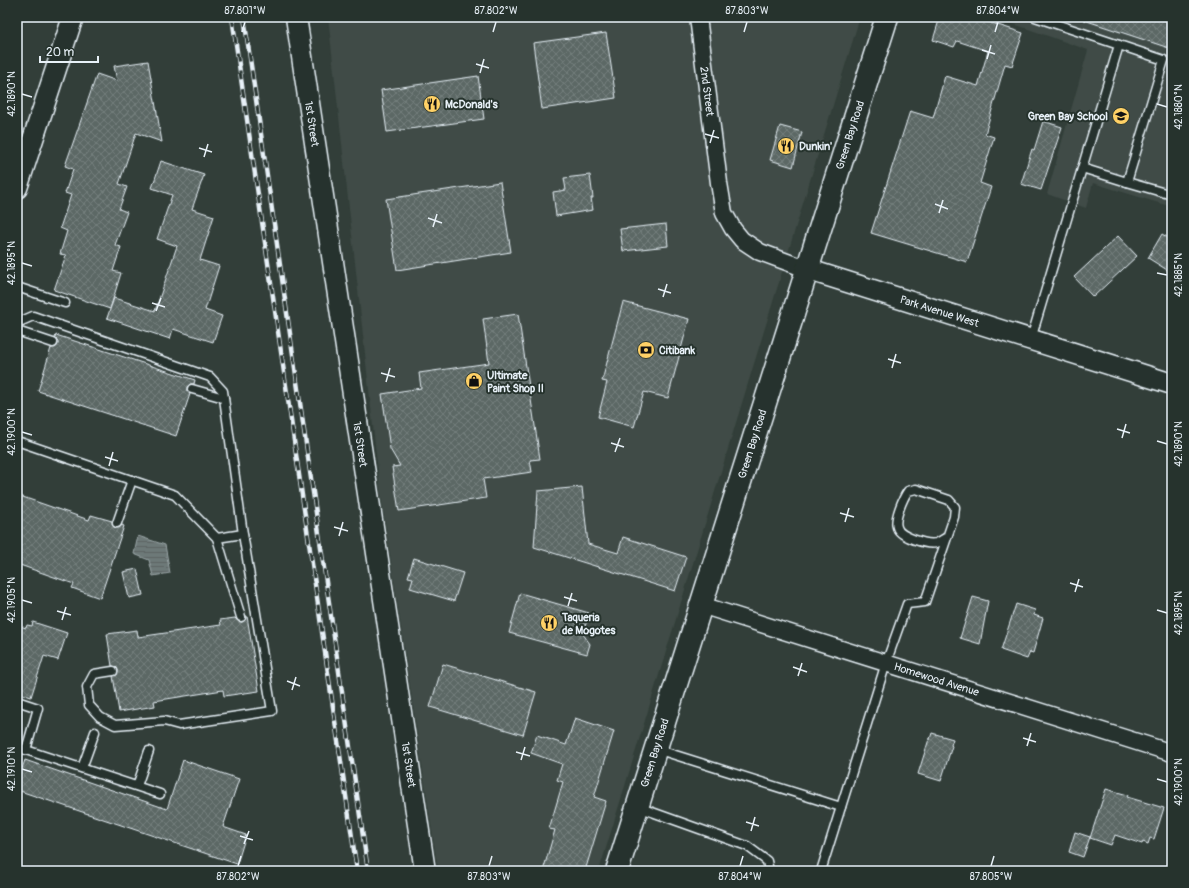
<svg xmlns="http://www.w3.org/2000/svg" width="1189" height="888" viewBox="0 0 1189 888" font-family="Pangolin,sans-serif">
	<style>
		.built { fill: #3f4b46 }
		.water { fill: url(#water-rules); stroke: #9ea9ab }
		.building { fill: url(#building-cross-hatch); stroke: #e8f1f8 }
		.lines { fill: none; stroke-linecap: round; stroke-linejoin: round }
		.service-casing { stroke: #e8f1f8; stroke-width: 11 }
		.minor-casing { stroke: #e8f1f8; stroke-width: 19 }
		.tertiary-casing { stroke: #e8f1f8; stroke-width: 23 }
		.secondary-casing { stroke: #e8f1f8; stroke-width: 25 }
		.service { stroke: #26332d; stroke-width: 8 }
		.minor { stroke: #26332d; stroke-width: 16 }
		.tertiary { stroke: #26332d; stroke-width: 20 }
		.secondary { stroke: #26332d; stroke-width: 22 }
		.rail-casing { stroke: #e8f1f8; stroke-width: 4.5 }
		.rail { stroke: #26332d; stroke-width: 3; stroke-dasharray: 9; stroke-linecap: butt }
		.ticks { fill: none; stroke: #e8f1f8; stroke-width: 1.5 }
		.labels { text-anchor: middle; stroke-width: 4; stroke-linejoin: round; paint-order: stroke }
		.street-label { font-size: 11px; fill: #e8f1f8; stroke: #26332d }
		.poi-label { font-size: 11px; font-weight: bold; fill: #e8f1f8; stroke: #26332d; text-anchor: start }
		.neatline { fill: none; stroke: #e8f1f8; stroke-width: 1.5 }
		.ticks-label { font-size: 10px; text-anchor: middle; fill: #e8f1f8 }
	</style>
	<defs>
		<pattern id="water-rules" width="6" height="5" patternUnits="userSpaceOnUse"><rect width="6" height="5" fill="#6d7978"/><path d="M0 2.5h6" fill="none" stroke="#5b6363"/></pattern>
		<pattern id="building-cross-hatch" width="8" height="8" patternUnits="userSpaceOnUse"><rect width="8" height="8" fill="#5c6865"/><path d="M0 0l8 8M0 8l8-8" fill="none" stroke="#737e7c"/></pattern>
	</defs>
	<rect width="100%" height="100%" fill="#323e39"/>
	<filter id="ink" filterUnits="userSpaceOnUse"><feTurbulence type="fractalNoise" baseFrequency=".025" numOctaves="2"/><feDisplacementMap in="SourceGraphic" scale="8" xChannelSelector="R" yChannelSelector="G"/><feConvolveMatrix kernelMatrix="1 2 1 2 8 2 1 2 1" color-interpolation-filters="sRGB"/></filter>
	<g filter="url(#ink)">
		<!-- built -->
		<g class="built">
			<path d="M328 17H860L599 871H438L380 490Z"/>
			<path d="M994 17H1172V207L1093 183 1086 208 1047 194 1088 50Z"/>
		</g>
		<!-- water -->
		<path class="water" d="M138 536 165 545 170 573 153 576 149 560 134 554Z"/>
		<!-- building -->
		<g class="building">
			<path d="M940 17H973L1023 33 1012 66 1005 64 985 134 994 137 980 183 991 187 967 262 871 233 910 111 933 118 945 76 978 86 988 51 957 41 954 47 933 40Z"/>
			<path d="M1084 17H1172V49L1084 20Z"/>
			<path d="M606 33 616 98 542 109 533 43Z"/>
			<path d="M148 61 162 142 136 133 119 184 127 187 119 209 127 212 115 245 121 247 113 271 121 273 110 309 54 290 66 255 60 254 67 231 60 228 71 195 65 193 73 169 65 166 97 74 117 81 114 66Z"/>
			<path d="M478 76 484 119 387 132 381 90Z"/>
			<path d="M1043 121 1062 127 1041 190 1021 184 1032 149 1034 150Z"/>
			<path d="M780 126 802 132 793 167 770 160Z"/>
			<path d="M161 161 204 175 192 209 214 216 200 260 219 266 205 310 222 316 213 342 173 329 170 339 107 318 114 298 155 311 177 246 157 239 172 195 152 188Z"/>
			<path d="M590 175 593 198H591L593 210 556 216 553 192 566 190 564 178Z"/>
			<path d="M500 182 511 252 397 270 386 199Z"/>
			<path d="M666 224 668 246 623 251 620 229Z"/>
			<path d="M1162 234 1172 240V273L1148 258Z"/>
			<path d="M1118 236 1137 256 1093 297 1074 277Z"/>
			<path d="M623 302 689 319 668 398 644 392 634 427 598 417 607 382 602 381Z"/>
			<path d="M518 314 540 459 530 460 532 472 483 479 486 498 399 511 392 467 400 466 390 449 382 394 421 388 419 373 489 363 483 319Z"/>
			<path d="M56 335 195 380 194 384H190L187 387V391L190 394 176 436 38 391 51 348 56 347 58 344 57 340 55 338Z"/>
			<path d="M582 487 588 544 618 553 623 537 686 557 675 591 534 547 538 491Z"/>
			<path d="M17 495 89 520 91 515 112 521 113 526 116 528 120 527 122 525 124 526 100 598 72 588 74 584 17 564Z"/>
			<path d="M414 558 463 573 454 601 410 588 413 578 408 577Z"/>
			<path d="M137 569 143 595 129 598 123 572Z"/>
			<path d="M520 593 589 613 583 634 590 644 587 654 509 633Z"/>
			<path d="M973 597 988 601 980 644 960 638Z"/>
			<path d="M1016 604 1035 610 1034 615 1043 618 1033 653 1030 652 1027 659 1001 650Z"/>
			<path d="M246 616H247L259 691 224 696 223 690 154 701 155 706 119 712 113 676 117 675 118 671 117 667 112 666 107 634 137 630 138 637 221 625 220 620 235 618 238 621 242 622 245 620Z"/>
			<path d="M33 622 67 633 58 660 44 656 31 697 17 692V625L26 628 27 625 32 626Z"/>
			<path d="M443 664 536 692 523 735 430 707Z"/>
			<path d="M575 718 614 731 594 797 606 801 585 871H543L555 830 549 829 563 782 557 780 562 764 531 753 537 735 566 745Z"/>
			<path d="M932 733 953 739 951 745 952 746 941 781 918 774 929 739H930Z"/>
			<path d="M25 760 167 809 183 760 239 779 223 827 246 835 237 864 17 790V783Z"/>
			<path d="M1106 789 1128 795 1127 797 1164 808 1154 839 1150 838 1148 844 1143 842 1142 844 1115 835 1111 845 1090 838Z"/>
			<path d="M1075 832 1090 837 1083 857 1069 852Z"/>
		</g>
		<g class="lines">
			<!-- service casing -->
			<g class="service-casing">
				<g id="service">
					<path d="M1082 168 1127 182 1164 60 1119 45"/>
					<path d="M1127 182 1172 195"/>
					<path d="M17 287 65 303"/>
					<path d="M17 323 33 316 210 377 223 391 243 534 272 711 179 725 164 721 115 725 100 717 89 705 87 687 94 674 113 671"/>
					<path d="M17 331 53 343"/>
					<path d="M1031 339 1119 45 1035 17"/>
					<path d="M192 389 224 398"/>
					<path d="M17 441 175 495 217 538 241 617"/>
					<path d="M117 523 132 480"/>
					<path d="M217 538 243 534"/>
					<path d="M17 701 38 708 26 750"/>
					<path d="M17 747 160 794"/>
					<path d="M656 749 841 807"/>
					<path d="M82 768 95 732"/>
					<path d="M137 786 149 751"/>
					<path d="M638 807 747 846 767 861 769 871"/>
					<path d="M821 871 886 663 907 604 925 602 954 517 955 507 949 500 916 489 908 491C903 498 894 519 897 527 899 537 927 545 936 543 940 542 943 539 947 537"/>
				</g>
			</g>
			<!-- minor casing -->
			<g class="minor-casing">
				<g id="minor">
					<path id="s1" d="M698 17 719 183 724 213 733 229 742 240 760 252 806 269"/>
					<path id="s2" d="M701 605 1172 753"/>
				</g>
			</g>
			<!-- tertiary casing -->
			<g class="tertiary-casing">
				<g id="tertiary">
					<path id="s3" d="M296 17 425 871"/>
					<path d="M17 188 73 17"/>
					<path id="s4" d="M806 269 1172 384"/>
				</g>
			</g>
			<!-- secondary casing -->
			<g class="secondary-casing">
				<g id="secondary">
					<path id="s5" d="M617 871 887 17"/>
				</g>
			</g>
			<!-- service -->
			<use href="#service" class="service"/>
			<!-- minor -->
			<use href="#minor" class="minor"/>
			<!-- tertiary -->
			<use href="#tertiary" class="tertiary"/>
			<!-- secondary -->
			<use href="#secondary" class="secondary"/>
			<!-- rail casing -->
			<g class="rail-casing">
				<g id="rail">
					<path d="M232 17 357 871"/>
					<path d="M244 17 368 871"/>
				</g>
			</g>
			<!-- rail -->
			<use href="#rail" class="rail"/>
		</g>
	</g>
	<!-- ticks -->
	<path class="ticks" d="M242 32 245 22M493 32 496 22M744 32 747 22M995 32 998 22M982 50 995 54M987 59 991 45M476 64 489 68M480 73 484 59M22 94 32 97M1157 104 1167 107M705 134 719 138M710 143 714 130M199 148 212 152M204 157 208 144M935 204 948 209M939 213 943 200M428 218 442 223M433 227 437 214M22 263 32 266M1157 273 1167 275M658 289 671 293M663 297 667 284M152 303 165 307M156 311 161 298M888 359 901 363M892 368 896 354M381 373 395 377M386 382 390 368M1117 429 1130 433M22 432 32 435M1122 438 1126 424M1157 441 1167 444M611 443 624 447M615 452 620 438M105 457 118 461M109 466 113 452M840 513 854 517M845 522 849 508M334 527 348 531M339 536 343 522M1070 583 1083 587M1075 592 1079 579M564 597 577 601M22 600 32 603M568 606 572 593M1157 610 1167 613M57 611 71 615M62 620 66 607M793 667 807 672M798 676 802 663M287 681 300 686M292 690 296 677M1023 738 1036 742M1027 746 1031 733M516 752 530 756M521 760 525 747M22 769 32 772M1157 779 1167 782M746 822 759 826M751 831 755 817M240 836 253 840M244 844 249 831M238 866 241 856M489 866 492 856M740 866 743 856M991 866 994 856"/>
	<!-- icons -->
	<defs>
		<g id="restaurant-disc" transform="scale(0.9)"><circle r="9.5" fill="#ffd166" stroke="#26332d"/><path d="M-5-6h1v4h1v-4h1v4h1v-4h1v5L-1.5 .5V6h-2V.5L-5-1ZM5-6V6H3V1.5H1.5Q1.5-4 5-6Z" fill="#111"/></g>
		<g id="school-disc" transform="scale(0.9)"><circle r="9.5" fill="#ffd166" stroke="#26332d"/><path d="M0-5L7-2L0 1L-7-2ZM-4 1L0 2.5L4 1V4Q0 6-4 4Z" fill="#111"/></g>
		<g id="bank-disc" transform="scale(0.9)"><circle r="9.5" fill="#ffd166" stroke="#26332d"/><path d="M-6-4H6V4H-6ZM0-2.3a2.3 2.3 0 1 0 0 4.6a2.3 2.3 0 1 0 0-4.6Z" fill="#111"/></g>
		<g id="shop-disc" transform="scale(0.9)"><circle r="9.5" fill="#ffd166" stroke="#26332d"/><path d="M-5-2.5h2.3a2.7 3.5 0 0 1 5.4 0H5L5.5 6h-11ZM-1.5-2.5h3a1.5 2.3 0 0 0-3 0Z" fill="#111"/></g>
	</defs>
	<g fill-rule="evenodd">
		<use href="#restaurant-disc" x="432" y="104"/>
		<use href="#school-disc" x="1121" y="116"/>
		<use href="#restaurant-disc" x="786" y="146"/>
		<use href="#bank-disc" x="646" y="350"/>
		<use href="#shop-disc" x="474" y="381"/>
		<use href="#restaurant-disc" x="549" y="623"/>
	</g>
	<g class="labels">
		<!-- street labels -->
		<g class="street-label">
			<text dy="4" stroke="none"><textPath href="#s1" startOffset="75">2nd Street</textPath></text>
			<text dy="4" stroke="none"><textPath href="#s3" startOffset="108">1st Street</textPath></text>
			<text dy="4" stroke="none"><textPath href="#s5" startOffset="772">Green Bay Road</textPath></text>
			<text dy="4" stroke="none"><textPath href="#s4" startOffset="140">Park Avenue West</textPath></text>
			<text dy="4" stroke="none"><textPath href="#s3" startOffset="432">1st Street</textPath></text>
			<text dy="4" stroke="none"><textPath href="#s5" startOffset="448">Green Bay Road</textPath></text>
			<text dy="4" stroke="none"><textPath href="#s2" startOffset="247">Homewood Avenue</textPath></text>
			<text dy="4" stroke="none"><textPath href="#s5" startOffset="124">Green Bay Road</textPath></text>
			<text dy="4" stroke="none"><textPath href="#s3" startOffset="756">1st Street</textPath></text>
		</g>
		<!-- poi labels -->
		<g class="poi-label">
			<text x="445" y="108">McDonald's</text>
			<text x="1108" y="120" text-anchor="end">Green Bay School</text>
			<text x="799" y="150">Dunkin'</text>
			<text x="659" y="354">Citibank</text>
			<text x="487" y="379">Ultimate<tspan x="487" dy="13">Paint Shop II</tspan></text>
			<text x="562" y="621">Taqueria<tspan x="562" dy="13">de Mogotes</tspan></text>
		</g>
	</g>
	<!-- margin -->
	<rect width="1189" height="888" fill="none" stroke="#26332d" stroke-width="44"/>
	<!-- scale -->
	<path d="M40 56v6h58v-6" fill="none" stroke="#e8f1f8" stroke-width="2"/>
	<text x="46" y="56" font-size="12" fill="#e8f1f8" stroke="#26332d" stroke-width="3" paint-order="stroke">20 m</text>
	<rect x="22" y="22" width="1145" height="844" class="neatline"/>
	<g class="ticks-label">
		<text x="245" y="14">87.801°W</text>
		<text x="496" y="14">87.802°W</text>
		<text x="747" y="14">87.803°W</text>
		<text x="998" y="14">87.804°W</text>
		<text transform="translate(11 94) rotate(-90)" y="4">42.1890°N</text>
		<text transform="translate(1178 107) rotate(-90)" y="4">42.1880°N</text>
		<text transform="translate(11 263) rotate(-90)" y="4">42.1895°N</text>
		<text transform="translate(1178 275) rotate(-90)" y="4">42.1885°N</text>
		<text transform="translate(11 432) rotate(-90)" y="4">42.1900°N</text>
		<text transform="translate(1178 444) rotate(-90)" y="4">42.1890°N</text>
		<text transform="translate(11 600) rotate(-90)" y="4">42.1905°N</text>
		<text transform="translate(1178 613) rotate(-90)" y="4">42.1895°N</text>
		<text transform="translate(11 769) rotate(-90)" y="4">42.1910°N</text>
		<text transform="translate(1178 782) rotate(-90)" y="4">42.1900°N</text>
		<text x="238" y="880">87.802°W</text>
		<text x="489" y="880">87.803°W</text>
		<text x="740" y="880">87.804°W</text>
		<text x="991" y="880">87.805°W</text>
	</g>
</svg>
